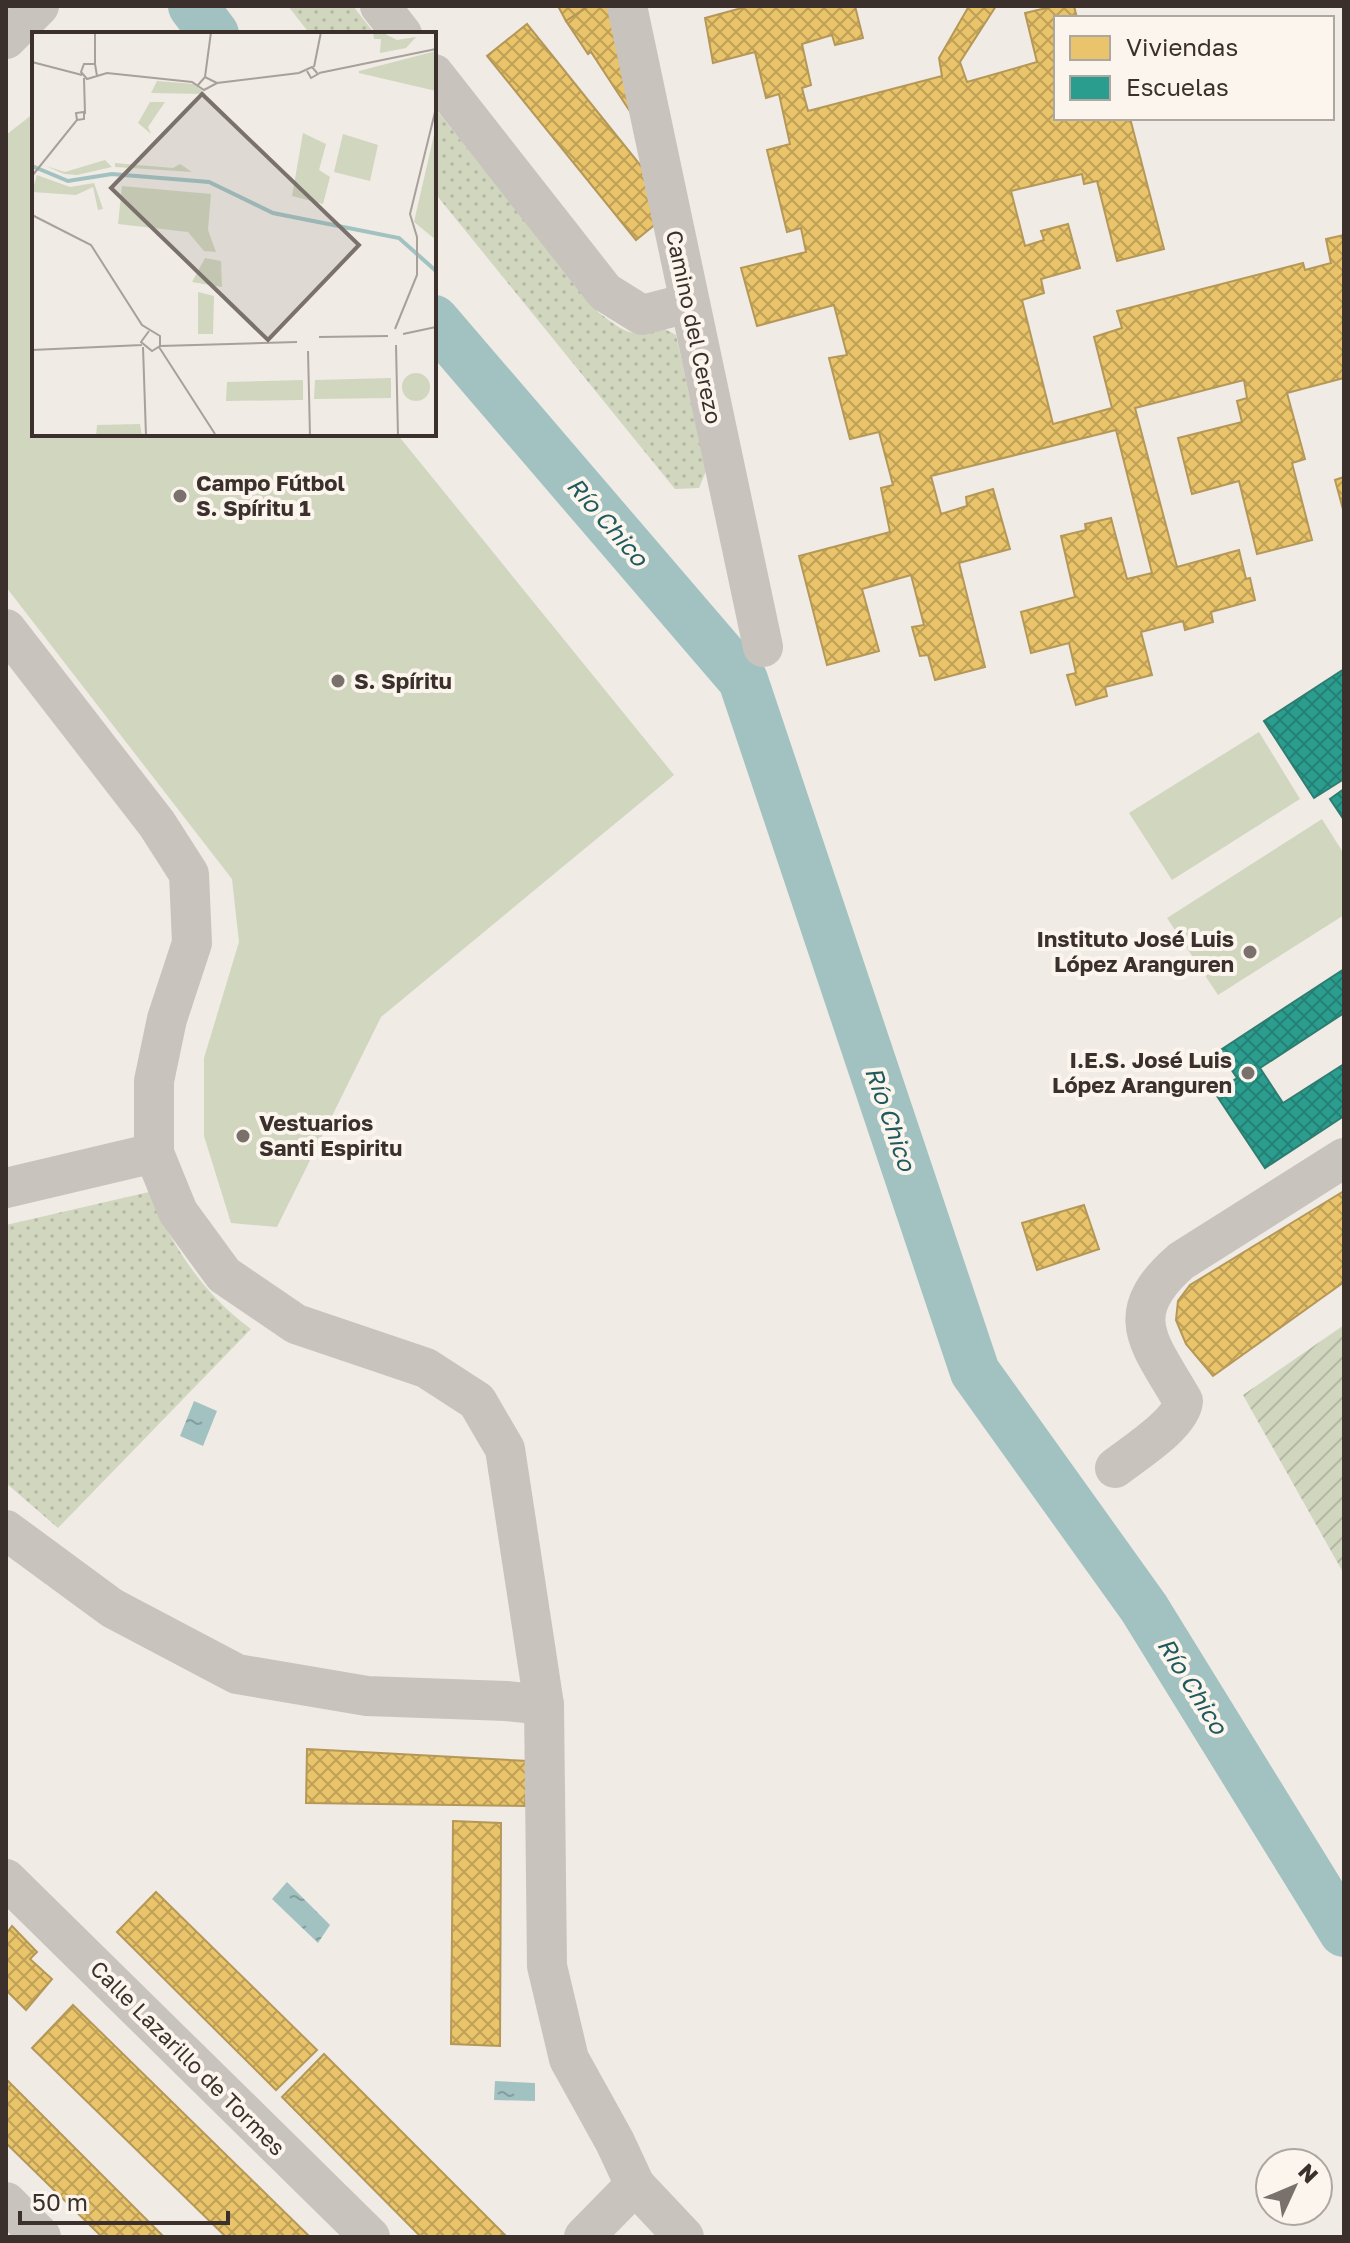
<svg xmlns="http://www.w3.org/2000/svg" width="1350" height="2243" viewBox="0 0 1350 2243" font-family="'Golos Text',sans-serif">
	<style>
		.grass { fill: url(#grass-dots) }
		.garden { fill: url(#garden-furrows) }
		.pitch { fill: #d1d6bf }
		.water { fill: url(#water-ripples) }
		.homes { fill: url(#homes-cross-hatch); stroke: #b59857; stroke-width: 2 }
		.schools { fill: url(#schools-cross-hatch); stroke: #2f7c71; stroke-width: 2 }
		.lines { fill: none; stroke-linecap: round; stroke-linejoin: round }
		.river { stroke: #a1c2c1; stroke-width: 50 }
		.minor { stroke: #c9c3be; stroke-width: 40 }
		.poi-dot { fill: #7a716c; stroke: #fbf5ee; stroke-width: 3 }
		.labels { text-anchor: middle; stroke-width: 8; stroke-linejoin: round; paint-order: stroke }
		.street-label { font-size: 22px; fill: #3b302b; stroke: #fbf5ee }
		.poi-label { font-size: 22px; font-weight: bold; fill: #3b302b; stroke: #fbf5ee; text-anchor: start }
		.water-label { font-size: 24px; font-style: italic; fill: #1f5a5e; stroke: #fbf5ee }
		.inset-river { fill: none; stroke: #a1c2c1; stroke-width: 4 }
		.inset-road { fill: none; stroke: #a8a09b; stroke-width: 2 }
		.view { fill: #7a716c; fill-opacity: 0.15; stroke: #7a716c; stroke-width: 4 }
		.inset-edge { fill: none; stroke: #3b302b; stroke-width: 4 }
	</style>
	<defs>
		<pattern id="grass-dots" width="8" height="8" patternUnits="userSpaceOnUse" patternTransform="scale(2)"><rect width="8" height="8" fill="#d1d6bf"/><path d="M2 2h.1M6 6h.1" fill="none" stroke="#b4b8a4" stroke-width="1.8" stroke-linecap="round"/></pattern>
		<pattern id="garden-furrows" width="10" height="10" patternUnits="userSpaceOnUse" patternTransform="scale(2)"><rect width="10" height="10" fill="#d1d6bf"/><path d="M-1 1l2-2M0 10L10 0M9 11l2-2" fill="none" stroke="#b4b8a4"/></pattern>
		<pattern id="water-ripples" width="26" height="14" patternUnits="userSpaceOnUse" patternTransform="scale(2)"><rect width="26" height="14" fill="#a1c2c1"/><path d="M2 4q2-2 4 0t4 0M15 11q2-2 4 0t4 0" fill="none" stroke="#849e9d"/></pattern>
		<pattern id="homes-cross-hatch" width="8" height="8" patternUnits="userSpaceOnUse" patternTransform="scale(2)"><rect width="8" height="8" fill="#e9c46a"/><path d="M0 0l8 8M0 8l8-8" fill="none" stroke="#bea057"/></pattern>
		<pattern id="schools-cross-hatch" width="8" height="8" patternUnits="userSpaceOnUse" patternTransform="scale(2)"><rect width="8" height="8" fill="#2a9d8f"/><path d="M0 0l8 8M0 8l8-8" fill="none" stroke="#258075"/></pattern>
	</defs>
	<rect width="100%" height="100%" fill="#f0ebe5"/>
	<!-- grass -->
	<g class="grass">
		<path d="M288 6H353L375 34H310Z"/>
		<path d="M434 107 598 312C622 330 632 341 663 328L676 335 706 471 699 488 675 489 434 192Z"/>
		<path d="M149 1192C172 1246 203 1294 251 1329L58 1528 6 1483V1225Z"/>
	</g>
	<!-- garden -->
	<path class="garden" d="M1344 1325V1574L1243 1395Z"/>
	<!-- pitch -->
	<g class="pitch">
		<path d="M34 113V434H397L674 775 381 1017 277 1227 231 1223 204 1136V1058L239 942 232 879 6 587V135Z"/>
		<path d="M1259 732 1300 799 1172 880 1129 813Z"/>
		<path d="M1322 819 1344 854V915L1218 995 1167 918Z"/>
	</g>
	<!-- water -->
	<g class="water">
		<path d="M194 1401 217 1411 203 1446 180 1436Z"/>
		<path d="M287 1882 330 1925 318 1943 272 1899Z"/>
		<path d="M495 2081 535 2083V2101L494 2100Z"/>
	</g>
	<!-- homes -->
	<g class="homes">
		<path d="M558 6H589L566 21Z"/>
		<path d="M589 6H616L635 119 591 52 588 54 566 21Z"/>
		<path d="M855 6 863 38 835 45 832 35 802 44 811 85 802 88 808 111 942 76 939 58 969 6H996L960 62 967 82 1037 62 1025 13 1055 6H1074L1077 18H1056V118H1130L1164 249 1117 261 1097 181 1084 184 1082 174 1011 191 1025 246 1044 240 1041 231 1068 224 1080 268 1041 279 1044 293 1022 300 1053 424 1112 408 1094 337 1122 328 1117 311 1303 263 1305 270 1331 263 1326 239 1344 235V378L1287 393 1305 459 1292 463 1312 540 1257 554 1239 481 1192 494 1178 438 1242 422 1237 401 1247 398 1244 380 1135 408 1177 567 1239 550 1246 579 1250 578 1255 600 1211 612 1213 622 1185 630 1183 621 1141 632 1152 675 1105 687 1107 696 1076 705 1067 675 1076 673 1069 643 1031 653 1021 612 1075 597 1061 536 1086 530 1085 524 1111 518 1127 579 1152 573 1116 430 931 476 941 514 967 506 966 497 993 489 1010 549 959 563 985 667 935 680 928 655 920 656 912 627 924 625 911 575 862 589 879 651 827 665 799 556 890 532 881 488 893 485 879 432 850 439 829 358 847 355 834 305 757 326 741 268 806 252 801 228 787 232 767 150 790 144 779 94 766 98 755 52 713 63 705 18 749 6Z"/>
		<path d="M527 24 657 186 663 218 636 240 487 56Z"/>
		<path d="M1344 477V513L1335 480Z"/>
		<path d="M1344 1191V1282L1213 1376 1186 1344 1176 1320 1178 1301 1190 1285Z"/>
		<path d="M1084 1205 1099 1249 1037 1270 1022 1223Z"/>
		<path d="M307 1749 528 1761 525 1806 306 1803Z"/>
		<path d="M453 1821 501 1823 500 2046 451 2044Z"/>
		<path d="M156 1892 317 2050 276 2090 117 1932Z"/>
		<path d="M12 1926 37 1952 30 1959 52 1979 26 2010 6 1990V1934Z"/>
		<path d="M73 2005 310 2237H226L32 2048Z"/>
		<path d="M324 2054 507 2237H421L282 2097Z"/>
		<path d="M6 2079 164 2237H102L6 2143Z"/>
	</g>
	<!-- schools -->
	<g class="schools">
		<path d="M1344 669V779L1314 798 1264 721Z"/>
		<path d="M1344 789V820L1330 799Z"/>
		<path d="M1344 969V1013L1260 1068 1283 1103 1344 1064V1116L1265 1168 1215 1093 1237 1078 1219 1051Z"/>
	</g>
	<g class="lines">
		<!-- river -->
		<g class="river">
			<path d="M193 6 214 34"/>
			<path d="M434 320 743 680 975 1372 1144 1608 1344 1932"/>
		</g>
		<!-- minor -->
		<g class="minor">
			<path d="M380 6 402 34"/>
			<path d="M627 6 763 647"/>
			<path d="M6 39 39 6"/>
			<path d="M434 74 605 292 642 315 688 303"/>
			<path d="M6 629 157 824 189 874 192 943 167 1019 154 1081V1153L178 1212 224 1275 296 1324 426 1368 477 1401 505 1449 544 1705 547 1966 569 2059 615 2142 635 2185 684 2237"/>
			<path d="M6 1188 154 1153"/>
			<path d="M1115 1468C1134 1453 1181 1424 1183 1401 1150 1343 1119 1315 1181 1261L1344 1158"/>
			<path d="M6 1530 112 1608 237 1674 367 1696 506 1701 544 1705"/>
			<path d="M6 1879 370 2237"/>
			<path d="M6 2202 41 2237"/>
			<path d="M584 2237 635 2185"/>
		</g>
	</g>
	<!-- markers -->
	<g class="poi-dot">
		<circle cx="180" cy="496" r="8"/>
		<circle cx="338" cy="681" r="8"/>
		<circle cx="1250" cy="952" r="8"/>
		<circle cx="1248" cy="1073" r="8"/>
		<circle cx="243" cy="1136" r="8"/>
	</g>
	<g class="labels">
		<!-- street labels -->
		<g class="street-label">
			<text transform="translate(694 327) rotate(78)" y="8">Camino del Cerezo</text>
			<text transform="translate(188 2058) rotate(45)" y="8">Calle Lazarillo de Tormes</text>
		</g>
		<!-- poi labels -->
		<g class="poi-label">
			<text x="196" y="491">Campo Fútbol<tspan x="196" dy="25">S. Spíritu 1</tspan></text>
			<text x="354" y="689">S. Spíritu</text>
			<text x="1234" y="947" text-anchor="end">Instituto José Luis<tspan x="1234" dy="25">López Aranguren</tspan></text>
			<text x="1232" y="1068" text-anchor="end">I.E.S. José Luis<tspan x="1232" dy="25">López Aranguren</tspan></text>
			<text x="259" y="1131">Vestuarios<tspan x="259" dy="25">Santi Espiritu</tspan></text>
		</g>
		<!-- water labels -->
		<g class="water-label">
			<text transform="translate(607 522) rotate(49)" y="8">Río Chico</text>
			<text transform="translate(890 1119) rotate(71)" y="8">Río Chico</text>
			<text transform="translate(1192 1686) rotate(58)" y="8">Río Chico</text>
		</g>
	</g>
	<!-- overview -->
	<g transform="translate(32 32)">
		<rect width="404" height="404" fill="#f0ebe5"/>
		<path d="M404 19V59L327 41V39ZM125 49 162 52 174 62 119 61ZM118 70H133L116 95 119 102 106 91ZM404 94V208L382 190ZM311 102 346 113 338 149 302 140ZM73 128 80 135 45 143 32 142 14 134 33 140ZM83 131 141 136 148 132 160 140 83 135ZM5 143 38 155 62 151 71 177 66 178 61 155 44 163 0 160ZM173 226 189 229 190 255 160 250ZM166 260 182 264 181 302H166ZM370 355a14 14 0 1 1 28 0a14 14 0 1 1-28 0ZM359 346V366L282 367 283 348ZM271 348V368L194 369 195 350ZM65 393 108 392 110 404H64Z" fill="#d1d6bf"/>
		<path d="M349 0 365 8 384 5 374 16 348 21 349 7H342L341 0Z" fill="#d1d6bf"/>
		<path d="M271 101 294 112 287 138 298 145 291 172 260 164Z" fill="#d1d6bf"/>
		<path d="M90 154 179 162 176 198 184 220 172 219 156 200 86 192Z" fill="#d1d6bf"/>
		<path class="inset-river" d="M0 134 36 149 80 142 177 150 241 181 367 206 404 239"/>
		<path class="inset-road" d="M63 0V32M0 30 50 43M282 35 289 0M287 41 404 17M65 44 63 32H52L49 40 55 47 75 41 160 50 172 58 185 51 267 41 280 35 286 42 279 46 275 39M173 45 179 0M52 46 53 82M166 53 173 45 185 51M0 144 45 88 44 81 52 80V87L45 88M0 183 59 213 110 293 128 304V314L120 319 109 310 117 299M363 297 385 243V205L378 182 404 76M371 302 404 295M287 305 356 304M364 313 366 404M128 314 265 310M111 315 114 404M127 315 183 402M0 318 110 313M276 319 278 404"/>
		<path class="view" d="M170 62 327 213 236 308 79 156Z"/>
		<rect width="404" height="404" class="inset-edge"/>
	</g>
	<!-- border -->
	<rect width="1350" height="2243" fill="none" stroke="#3b302b" stroke-width="16"/>
	<!-- legend -->
	<rect x="1054" y="16" width="280" height="104" fill="#fbf5ee" stroke="#aea6a0" stroke-width="2"/>
	<rect x="1070" y="36" width="40" height="24" fill="#e9c46a" stroke="#aea6a0" stroke-width="2"/>
	<text x="1126" y="56" font-size="24" fill="#3b302b">Viviendas</text>
	<rect x="1070" y="76" width="40" height="24" fill="#2a9d8f" stroke="#aea6a0" stroke-width="2"/>
	<text x="1126" y="96" font-size="24" fill="#3b302b">Escuelas</text>
	<!-- north arrow -->
	<g transform="translate(1294 2187) rotate(46)"><circle r="38" fill="#fbf5ee" stroke="#aea6a0" stroke-width="2"/>
	<path d="M0-6L14 30L0 20L-14 30Z" fill="#7a716c"/>
	<text y="-12" font-size="22" font-weight="bold" text-anchor="middle" fill="#3b302b">N</text>
	</g>
	<!-- scale -->
	<path d="M20 2211v12h208v-12" fill="none" stroke="#3b302b" stroke-width="4"/>
	<text x="32" y="2211" font-size="24" fill="#3b302b" stroke="#fbf5ee" stroke-width="6" paint-order="stroke">50 m</text>
</svg>
